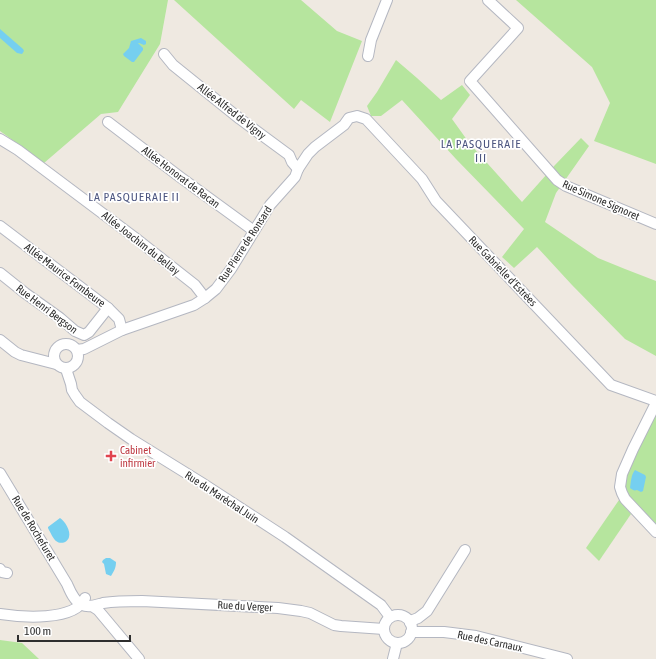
<svg xmlns="http://www.w3.org/2000/svg" width="656" height="659" viewBox="0 0 656 659" font-family="'Asap Condensed',sans-serif">
	<style>
		.green { fill: #b6e59e }
		.water { fill: #75cff0 }
		.lines { fill: none; stroke-linecap: round; stroke-linejoin: round }
		.minor-casing { stroke: #b4b7c1; stroke-width: 12 }
		.minor { stroke: #fff; stroke-width: 10 }
		.health-dot { fill: #e0444e; stroke: #fff; stroke-width: 1.5 }
		.labels { text-anchor: middle; stroke-width: 3.5; stroke-linejoin: round; paint-order: stroke }
		.street-label { font-size: 11px; fill: #2e2e2e; stroke: #fff }
		.health-label { font-size: 11px; fill: #be3a42; stroke: #fff; text-anchor: start }
		.neighbourhood-label { font-size: 12px; letter-spacing: 1px; fill: #4d5680; stroke: #fff }
	</style>
	<rect width="100%" height="100%" fill="#efe9e1"/>
	<!-- green -->
	<g class="green">
		<path d="M0 0H168L160 44 118 112 101 114 44 163 0 131Z"/>
		<path d="M174 0H301L337 31 362 41 330 122 301 100 294 109Z"/>
		<path d="M516 0H656V164L594 141 610 103 592 67Z"/>
		<path d="M396 60 417 78 441 100 462 85 470 95 452 119 470 144 522 202 555 165 581 138 589 146 556 193 545 222 598 258 625 269 656 281V356L625 339 572 285 537 247 514 268 502 257 524 229 456 159 402 100 381 116H371L367 106 377 92Z"/>
		<path d="M656 414V532L620 487Z"/>
		<path d="M619 500 631 514 599 561 586 548Z"/>
		<path d="M0 640 22 643 39 659H0Z"/>
	</g>
	<!-- water -->
	<g class="water">
		<path d="M0 29 23 49 24 51 22 54 17 53 0 38Z"/>
		<path d="M141 38 146 41V44L144 45 139 43H138L143 48V50L134 62H132L124 56 123 54 129 48 131 41Z"/>
		<path d="M635 470 645 475 646 477 643 491 641 492 637 490C634 491 633 490 630 488 631 482 631 475 635 470Z"/>
		<path d="M60 518C65 521 71 531 69 537 68 542 61 545 56 541 54 540 50 532 48 528V527Z"/>
		<path d="M106 558H110L116 562C116 568 114 571 111 576L106 574 104 564 102 562 103 560Z"/>
	</g>
	<g class="lines">
		<!-- minor casing -->
		<g class="minor-casing">
			<g id="minor">
				<path d="M488 0 518 28 470 81 557 180 566 186 656 224"/>
				<path d="M164 54 173 65 240 119 289 155 292 162 298 169"/>
				<path d="M368 56 371 40 387 0"/>
				<path d="M108 122 180 177 254 231"/>
				<path d="M0 139 18 150 134 237 195 285 205 298"/>
				<path d="M0 226 108 308 119 319 122 330"/>
				<path d="M0 273 25 293 60 318 75 331 84 335 89 332 108 308"/>
				<path d="M0 340 15 352 21 355 56 364"/>
				<circle cx="66" cy="356" r="12"/>
				<path d="M77 350 84 349 122 330 194 305 205 298 216 289 231 269 270 205 295 177 298 169 308 154 315 147 344 125 349 118 357 116 366 119 422 179 436 201 611 385 656 401"/>
				<path d="M66 369 71 384 72 390 75 395 80 402 108 423 131 439 202 483 285 537 381 605 390 617"/>
				<path d="M656 403 633 449 622 474 620 487 622 493 625 499 656 532"/>
				<path d="M0 473 67 584C70 591 74 601 82 605 89 608 96 605 103 603 116 601 129 601 142 601L278 608 301 611 310 613 334 625 341 626 384 629"/>
				<path d="M0 569 2 572 7 573"/>
				<path d="M92 606 98 610 139 659"/>
				<path d="M0 614C20 617 75 622 85 598"/>
				<circle cx="398" cy="629" r="14"/>
				<path d="M410 623 413 620 418 618 427 611 465 550"/>
				<path d="M411 632H444L476 636 567 659"/>
				<path d="M393 659 397 643"/>
			</g>
		</g>
		<!-- minor -->
		<use href="#minor" class="minor"/>
	</g>
	<!-- markers -->
	<path class="health-dot" d="M109 450h4v4h4v4h-4v4h-4v-4h-4v-4h4z"/>
	<g class="labels">
		<!-- street labels -->
		<g class="street-label">
			<text transform="translate(232 111) rotate(38)" y="4">Allée Alfred de Vigny</text>
			<text transform="translate(181 177) rotate(37)" y="4">Allée Honorat de Racan</text>
			<text transform="translate(601 200) rotate(24)" y="4">Rue Simone Signoret</text>
			<text transform="translate(141 243) rotate(38)" y="4">Allée Joachim du Bellay</text>
			<text transform="translate(245 244) rotate(-57)" y="4">Rue Pierre de Ronsard</text>
			<text transform="translate(503 271) rotate(46)" y="4">Rue Gabrielle d’Estrées</text>
			<text transform="translate(65 275) rotate(37)" y="4">Allée Maurice Fombeure</text>
			<text transform="translate(47 309) rotate(37)" y="4">Rue Henri Bergson</text>
			<text transform="translate(222 497) rotate(33)" y="4">Rue du Maréchal Juin</text>
			<text transform="translate(34 528) rotate(59)" y="4">Rue de Rochefuret</text>
			<text transform="translate(245 606) rotate(3)" y="4">Rue du Verger</text>
			<text transform="translate(490 641) rotate(12)" y="4">Rue des Carnaux</text>
		</g>
		<!-- health labels -->
		<g class="health-label">
			<text x="120" y="454">Cabinet<tspan x="120" dy="13">infirmier</tspan></text>
		</g>
		<!-- neighbourhood labels -->
		<g class="neighbourhood-label">
			<text x="481" y="148">LA PASQUERAIE<tspan x="481" dy="14">III</tspan></text>
			<text x="134" y="201">LA PASQUERAIE II</text>
		</g>
	</g>
	<!-- scale -->
	<path d="M18 635v6h112v-6" fill="none" stroke="#2e2e2e" stroke-width="2"/>
	<text x="24" y="635" font-size="12" fill="#2e2e2e" stroke="#ffffff" stroke-width="3" paint-order="stroke">100 m</text>
</svg>
